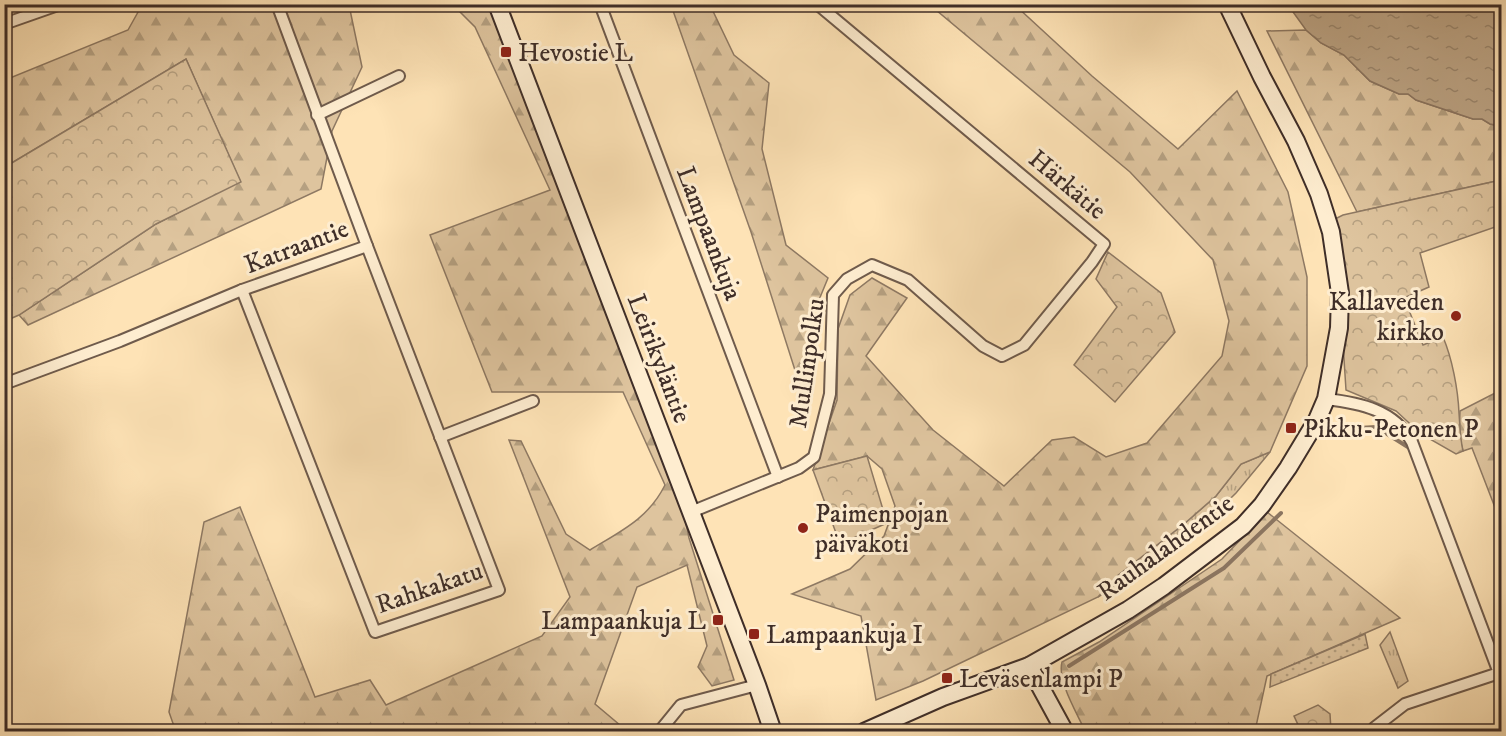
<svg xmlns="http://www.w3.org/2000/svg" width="1506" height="736" viewBox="0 0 1506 736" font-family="'IM FELL DW Pica',serif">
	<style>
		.grass { fill: url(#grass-tufts); stroke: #8e7963; stroke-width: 1.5 }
		.forest { fill: url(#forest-firs); stroke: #8e7963; stroke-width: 1.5 }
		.park { fill: url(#park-crowns); stroke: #8e7963; stroke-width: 1.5 }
		.garden { fill: url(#garden-dots); stroke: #8e7963; stroke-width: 1.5 }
		.water { fill: url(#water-ripples); stroke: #8b7560; stroke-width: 1.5 }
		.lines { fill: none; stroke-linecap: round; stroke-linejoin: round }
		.stream { stroke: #8b7560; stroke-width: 4 }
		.street-casing { stroke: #6f5b4c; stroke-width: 14 }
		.secondary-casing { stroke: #3f2e28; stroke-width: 20 }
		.street { stroke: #feedd0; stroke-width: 10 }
		.secondary { stroke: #feedd0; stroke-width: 16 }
		.poi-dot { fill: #8f2418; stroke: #feedd0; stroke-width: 2 }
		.labels { text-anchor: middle; stroke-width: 6; stroke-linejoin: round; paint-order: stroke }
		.poi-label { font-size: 26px; fill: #3f2e28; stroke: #feedd0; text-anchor: start }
		.street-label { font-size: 26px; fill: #3f2e28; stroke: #feedd0 }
	</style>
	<defs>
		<pattern id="grass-tufts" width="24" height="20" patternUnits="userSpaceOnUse" patternTransform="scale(1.5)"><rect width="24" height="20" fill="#dec49e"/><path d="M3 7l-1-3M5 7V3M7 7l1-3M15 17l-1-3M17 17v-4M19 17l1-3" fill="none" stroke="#b5a081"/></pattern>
		<pattern id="forest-firs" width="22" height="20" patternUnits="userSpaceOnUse" patternTransform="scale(1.5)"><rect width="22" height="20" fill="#dec49e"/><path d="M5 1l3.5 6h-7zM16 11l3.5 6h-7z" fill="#b5a081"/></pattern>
		<pattern id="park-crowns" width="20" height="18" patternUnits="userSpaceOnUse" patternTransform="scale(1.5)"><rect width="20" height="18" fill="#dec49e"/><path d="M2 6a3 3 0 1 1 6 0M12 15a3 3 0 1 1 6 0" fill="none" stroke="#b5a081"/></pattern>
		<pattern id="garden-dots" width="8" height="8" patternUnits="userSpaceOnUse" patternTransform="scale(1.5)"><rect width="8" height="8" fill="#dec49e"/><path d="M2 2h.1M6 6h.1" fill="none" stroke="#b5a081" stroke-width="1.8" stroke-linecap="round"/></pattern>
		<pattern id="water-ripples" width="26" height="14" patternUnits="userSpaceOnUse" patternTransform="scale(1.5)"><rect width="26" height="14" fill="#bda586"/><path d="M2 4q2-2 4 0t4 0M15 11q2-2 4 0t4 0" fill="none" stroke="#9b876e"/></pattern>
	</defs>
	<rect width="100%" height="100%" fill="#fee3b6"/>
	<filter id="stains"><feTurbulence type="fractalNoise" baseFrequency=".00333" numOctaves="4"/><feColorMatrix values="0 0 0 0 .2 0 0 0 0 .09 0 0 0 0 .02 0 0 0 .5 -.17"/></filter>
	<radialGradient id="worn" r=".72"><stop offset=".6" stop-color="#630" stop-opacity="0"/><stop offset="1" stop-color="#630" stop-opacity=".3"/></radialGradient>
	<!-- grass -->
	<g class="grass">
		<path d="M1270 452 1236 493 1193 535 1098 597 1117 576 1184 524 1216 496 1241 464Z"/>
		<path d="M1390 632 1408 681 1398 688 1380 645Z"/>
	</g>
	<!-- forest -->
	<g class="forest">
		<path d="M142 5H349L362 67 332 131 321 189 28 325 19 315 156 224 240 181 186 59 5 167V80L128 30Z"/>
		<path d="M453 5H493L683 510 689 538 734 680 712 686 698 667 707 646 687 565 637 587 595 704 627 731 176 732 169 712 204 522 240 507 315 697 370 680 386 705 542 636 570 597 509 440 521 441 566 534 590 550C621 531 648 519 665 485L623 392H492L430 235 550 190 475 27Z"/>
		<path d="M671 5H710L734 55 769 83 762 149 786 245 828 278 814 312 808 411 751 232Z"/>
		<path d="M930 5H1015L1092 76 1178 149 1237 91 1288 192 1307 277V366L1270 452 1241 464 1216 496 1184 524 1117 576 1098 597 923 681 876 700 861 616 792 594 850 569 884 536 895 506 882 469 867 456 813 470 837 400 838 329 850 295 872 278 907 298 866 356 933 430 1004 486 1052 440 1074 437 1106 457 1147 443 1222 356 1229 321 1213 260 1130 172Z"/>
		<path d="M1306 30 1321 43 1344 55 1370 81 1399 94H1408L1416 100 1473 119H1482L1490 124 1501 126V180L1357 212 1267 31Z"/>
		<path d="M1501 390V523L1472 448 1463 451 1459 435 1460 411Z"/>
		<path d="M1267 512 1400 618 1267 676 1255 731H1085C1077 713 1057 681 1062 662L1099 642 1222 559Z"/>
	</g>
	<!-- park -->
	<g class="park">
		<path d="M186 59 241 182 156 224 19 315 5 321V167Z"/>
		<path d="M1501 180V225L1420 253 1429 287 1404 298 1423 345 1443 337C1452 358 1458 389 1459 413 1460 426 1460 438 1463 451L1456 454 1421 434 1396 411 1346 390 1335 219 1343 215Z"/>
		<path d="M1108 252 1161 293 1175 332 1115 402 1074 365 1117 307 1096 279Z"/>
		<path d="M867 456 887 523 840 544 813 470Z"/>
		<path d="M1318 705 1330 714 1331 731H1301L1294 716Z"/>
	</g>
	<!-- garden -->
	<path class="garden" d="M1365 634 1368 648 1270 687 1271 674Z"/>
	<!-- water -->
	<path class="water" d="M1288 5H1501V126L1490 124 1482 119H1473L1416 100 1408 94H1399L1370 81 1344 55 1321 43 1306 30Z"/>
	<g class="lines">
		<!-- stream -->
		<g class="stream">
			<path d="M1358 428 1376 427 1411 449"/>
			<path d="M1069 666 1224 568 1281 513"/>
		</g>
		<!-- street casing -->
		<g class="street-casing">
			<g id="street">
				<path d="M600 4 778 477"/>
				<path d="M4 24 61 4"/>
				<path d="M317 115 399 76"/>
				<path d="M242 290 375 632 499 590 367 246"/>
				<path d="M4 384 120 341 242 290 367 246 277 4"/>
				<path d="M1326 399C1361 403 1394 410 1412 442L1499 673 1405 704 1374 728"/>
				<path d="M440 437 533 401"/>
				<path d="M691 512 799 468 814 457 830 394 833 295 847 279 872 265 908 280 983 346 1002 356 1024 345 1092 262 1104 244 817 4"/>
				<path d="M659 732 681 705 757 685"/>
			</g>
		</g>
		<!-- secondary casing -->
		<g class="secondary-casing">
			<g id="secondary">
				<path d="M497 4 757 685 773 732"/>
				<path d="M1029 666 1065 732"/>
				<path d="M864 732 943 697 1029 666 1128 610 1164 586 1243 526 1262 505 1288 468 1317 420 1326 399 1339 328 1340 293 1331 232 1319 194 1296 141 1262 77 1227 4"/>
			</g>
		</g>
		<!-- street -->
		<use href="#street" class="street"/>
		<!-- secondary -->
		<use href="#secondary" class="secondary"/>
	</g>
	<!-- markers -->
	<g class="poi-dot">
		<rect x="500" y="46" width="12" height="12" rx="3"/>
		<circle cx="1456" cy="316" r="6"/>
		<rect x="1285" y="422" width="12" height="12" rx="3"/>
		<circle cx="803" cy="528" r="6"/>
		<rect x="712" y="614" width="12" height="12" rx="3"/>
		<rect x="748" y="628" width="12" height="12" rx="3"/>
		<rect x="941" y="672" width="12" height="12" rx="3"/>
	</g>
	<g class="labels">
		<!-- poi labels -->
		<g class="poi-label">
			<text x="518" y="61">Hevostie L</text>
			<text x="1444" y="310" text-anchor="end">Kallaveden<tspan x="1444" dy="30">kirkko</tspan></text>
			<text x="1303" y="437">Pikku-Petonen P</text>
			<text x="815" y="522">Paimenpojan<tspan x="815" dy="30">päiväkoti</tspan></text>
			<text x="706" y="629" text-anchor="end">Lampaankuja L</text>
			<text x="766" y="643">Lampaankuja I</text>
			<text x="959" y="687">Leväsenlampi P</text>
		</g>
		<!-- street labels -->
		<g class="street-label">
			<text transform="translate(1068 184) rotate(40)" y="9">Härkätie</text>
			<text transform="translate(710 233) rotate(69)" y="9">Lampaankuja</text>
			<text transform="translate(296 246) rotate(-21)" y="9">Katraantie</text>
			<text transform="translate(660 358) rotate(69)" y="9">Leirikyläntie</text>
			<text transform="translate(806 363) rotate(-82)" y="9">Mullinpolku</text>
			<text transform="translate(1165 547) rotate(-36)" y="9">Rauhalahdentie</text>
			<text transform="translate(429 587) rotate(-19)" y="9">Rahkakatu</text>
		</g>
	</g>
	<!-- margin -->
	<rect width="1506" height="736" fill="none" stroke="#fee3b6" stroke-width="24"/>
	<rect x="6" y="6" width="1494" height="724" fill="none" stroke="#3f2e28" stroke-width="3"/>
	<rect x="12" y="12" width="1482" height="712" fill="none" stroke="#3f2e28" stroke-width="1.5"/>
	<rect width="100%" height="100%" filter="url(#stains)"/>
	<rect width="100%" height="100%" fill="url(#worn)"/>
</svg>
